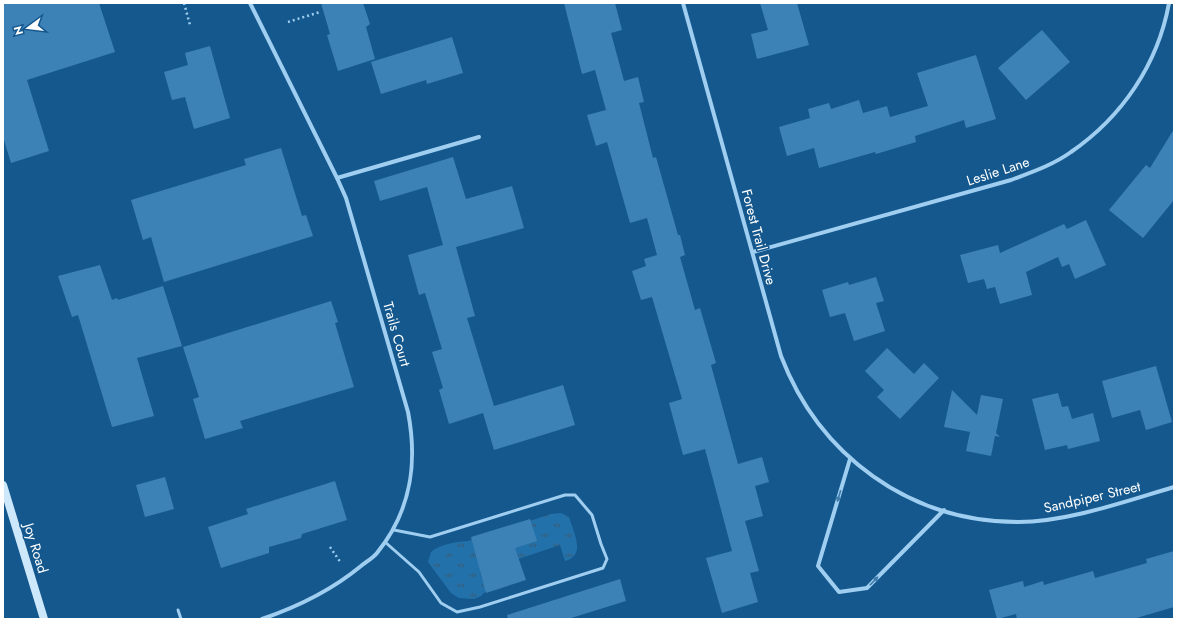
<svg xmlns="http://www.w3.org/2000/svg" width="1177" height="622" viewBox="0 0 1177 622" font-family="Jost,sans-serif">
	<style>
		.grass { fill: url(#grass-tufts) }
		.building { fill: #3d82b7 }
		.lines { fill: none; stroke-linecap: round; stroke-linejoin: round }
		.path { stroke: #9fcef0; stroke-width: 2.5; stroke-dasharray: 2 3; stroke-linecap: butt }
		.lane { stroke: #9fcef0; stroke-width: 3 }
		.street { stroke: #9fcef0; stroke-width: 4 }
		.secondary { stroke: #cde7fb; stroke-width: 8 }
		.oneway { fill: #3e7bab }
		.labels { text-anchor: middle; stroke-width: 3; stroke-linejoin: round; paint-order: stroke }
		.street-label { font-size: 14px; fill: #fff; stroke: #14588e }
	</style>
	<defs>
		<pattern id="grass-tufts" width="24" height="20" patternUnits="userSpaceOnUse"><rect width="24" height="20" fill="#2371ab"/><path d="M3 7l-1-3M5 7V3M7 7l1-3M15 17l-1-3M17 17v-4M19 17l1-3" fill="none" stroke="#3c5b72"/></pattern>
	</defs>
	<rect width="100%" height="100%" fill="#14588e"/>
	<!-- grass -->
	<path class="grass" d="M561 513 569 517C573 532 587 555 565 561L560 545 480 572 486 591 481 596 474 599 459 598 451 593 428 562 431 552C441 544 455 542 468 541L551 514Z"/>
	<!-- building -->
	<g class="building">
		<path d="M3 3H99L115 52 27 80 49 151 11 163 3 137Z"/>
		<path d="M321 3H363L370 24 366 27 375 59 338 71 327 35 330 34Z"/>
		<path d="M564 3H615L622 30 611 33 624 81 638 77 644 102 639 103 653 158 656 157 678 235H680L685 255 680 257 695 310 700 308 716 363 711 365 738 464 762 457 769 482 755 486 763 516 745 521 759 571 750 573 758 602 722 613 706 558 732 551 705 449 683 455 669 403 682 399 652 297 641 300 632 271 646 266 644 259 657 255 647 218 630 223 607 142 596 146 587 115 606 110 595 70 582 74Z"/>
		<path d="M760 3H797L809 45 757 59 751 34 768 30Z"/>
		<path d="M1042 30 1070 62 1026 100 998 68Z"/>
		<path d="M452 37 463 73 427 84 426 80 381 94 371 62Z"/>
		<path d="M210 46 230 118 194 129 185 97 172 100 164 72 188 65 185 53Z"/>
		<path d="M976 55 996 119 966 128 964 120 915 136 916 142 876 154 875 152 819 168 814 148 787 156 779 127 810 118 808 109 829 103 831 109 859 100 863 113 887 106 890 117 928 106 917 73Z"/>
		<path d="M1174 129V200L1143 238 1109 210 1146 165 1150 168Z"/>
		<path d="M281 148 302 216 306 215 313 236 164 282 151 237 143 240 131 200 246 165 244 159Z"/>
		<path d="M453 157 466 199 512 186 524 228 456 247 475 316 467 318 494 406 563 385 575 425 494 450 483 413 449 424 439 390 443 388 432 352 442 349 425 293 419 295 408 255 443 245 427 187 380 201 374 181Z"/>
		<path d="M1086 220 1106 265 1075 279 1069 264 1062 267 1058 257 1026 272 1032 295 1000 304 995 287 987 289 984 279 968 283 960 255 998 245 1000 253 1064 224 1067 229Z"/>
		<path d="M100 265 112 300 117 298 118 300 163 286 182 346 137 358 154 416 112 427 78 315 72 317 58 276Z"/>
		<path d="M876 277 884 301 876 303 885 331 854 341 845 313 830 317 822 290 848 282 849 285Z"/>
		<path d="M331 301 338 322 335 323 354 387 240 421 243 428 205 439 193 399 199 397 183 347Z"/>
		<path d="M887 348 914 374 924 363 939 378 900 419 877 397 884 390 865 371Z"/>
		<path d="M1156 366 1172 422 1146 430 1140 410 1112 418 1102 381Z"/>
		<path d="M952 390 977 415 981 395 1003 399 996 433 1000 437 995 436 991 456 966 451 970 432 944 427Z"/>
		<path d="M1058 393 1062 407 1068 406 1072 419 1093 413 1100 441 1068 449 1067 445 1045 450 1032 399Z"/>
		<path d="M165 477 174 509 145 517 136 485Z"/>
		<path d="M335 481 347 520 302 534 301 538 269 547V553L221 568 208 527 248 514 246 509Z"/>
		<path d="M530 519 537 541 515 548 526 580 486 593 471 537Z"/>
		<path d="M1174 551V607L1133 619H1017L1016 614 997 619 989 590 1023 581 1024 587 1043 581 1044 585 1093 571 1095 578 1147 563 1146 559Z"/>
		<path d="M620 579 626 601 568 619H508L507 615Z"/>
	</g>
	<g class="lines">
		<!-- path -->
		<g class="path">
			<path d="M184 3 190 25"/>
			<path d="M288 22 320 12"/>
			<path d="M330 547 341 563"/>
		</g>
		<!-- lane -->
		<g class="lane">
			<path d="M385 542 419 572 441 603 457 612 480 607 603 568 607 559 601 544 592 515 575 495H565L430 537 394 530"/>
			<path d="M178 610 181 619"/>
		</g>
		<!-- street -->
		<g class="street">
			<path d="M250 3 337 178 346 198 408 412C418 464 411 511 377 553 373 558 366 562 361 566 332 590 297 607 262 619"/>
			<path d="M683 3 781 356C819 455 909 522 1018 522 1068 522 1126 501 1174 487"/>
			<path d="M337 178 479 137"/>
			<path d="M753 252 1011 180C1032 172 1053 165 1071 152 1122 117 1158 64 1169 3"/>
			<path d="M850 459 818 566 839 592 867 588 944 510"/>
		</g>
		<!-- secondary -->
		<path class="secondary" d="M3 485 44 619"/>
	</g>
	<!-- one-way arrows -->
	<defs><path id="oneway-solid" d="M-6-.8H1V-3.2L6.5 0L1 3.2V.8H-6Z"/></defs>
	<g class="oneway">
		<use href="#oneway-solid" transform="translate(839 496) rotate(107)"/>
		<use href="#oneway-solid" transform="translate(874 581) rotate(-46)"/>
	</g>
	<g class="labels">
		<!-- street labels -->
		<g class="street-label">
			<text transform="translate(998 171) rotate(-18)" y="5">Leslie Lane</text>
			<text transform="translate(759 237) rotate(75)" y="5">Forest Trail Drive</text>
			<text transform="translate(397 334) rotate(74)" y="5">Trails Court</text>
			<text transform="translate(1092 497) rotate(-13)" y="5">Sandpiper Street</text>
			<text transform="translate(36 548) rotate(73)" y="5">Joy Road</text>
		</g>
	</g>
	<!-- border -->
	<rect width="1177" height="622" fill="none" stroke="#ffffff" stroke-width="8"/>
	<!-- north arrow -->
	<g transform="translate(28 28) rotate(255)" stroke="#14588e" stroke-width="3" paint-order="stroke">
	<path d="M0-3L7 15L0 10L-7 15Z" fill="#ffffff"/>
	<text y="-6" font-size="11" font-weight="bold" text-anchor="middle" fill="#ffffff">N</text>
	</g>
</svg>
